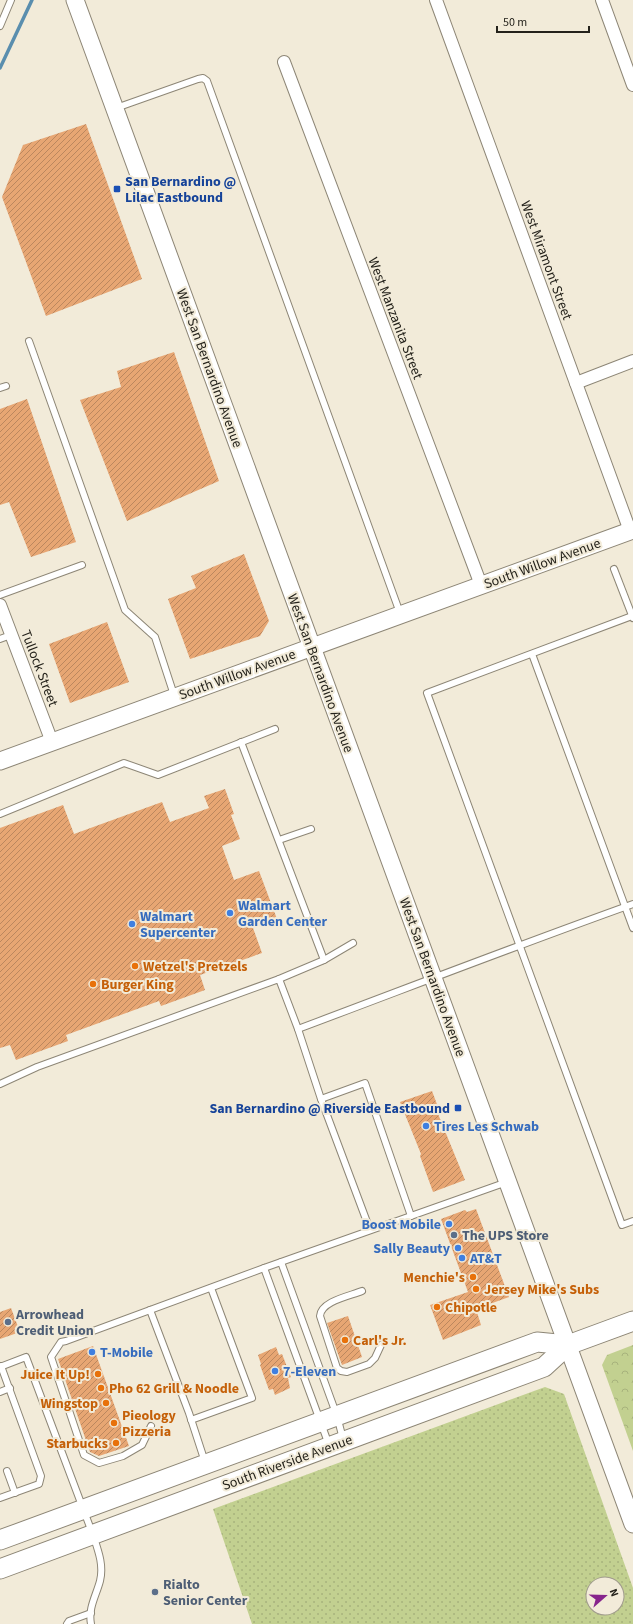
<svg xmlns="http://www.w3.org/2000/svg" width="633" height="1624" viewBox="0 0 633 1624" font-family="'Source Sans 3',sans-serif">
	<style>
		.grass { fill: url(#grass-dots); fill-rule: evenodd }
		.park { fill: url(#park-crowns) }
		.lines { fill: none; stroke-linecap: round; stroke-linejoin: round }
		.stream { stroke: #5a8eae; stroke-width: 3.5 }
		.building { fill: url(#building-hatch) }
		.lane-casing { stroke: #8d8676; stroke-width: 8 }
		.street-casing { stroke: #8d8676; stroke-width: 14 }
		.secondary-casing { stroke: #8d8676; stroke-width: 19 }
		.primary-casing { stroke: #8d8676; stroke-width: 21 }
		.lane { stroke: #fff; stroke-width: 6 }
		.street { stroke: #fff; stroke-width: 12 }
		.secondary { stroke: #fff; stroke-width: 17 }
		.primary { stroke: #fff; stroke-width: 19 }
		.transit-dot { fill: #1a4fb4; stroke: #f2ebd9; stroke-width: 1.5 }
		.shop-dot { fill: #3f7fe0; stroke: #f2ebd9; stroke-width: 1.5 }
		.food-dot { fill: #e8710a; stroke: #f2ebd9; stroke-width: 1.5 }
		.service-dot { fill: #5c6f8a; stroke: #f2ebd9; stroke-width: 1.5 }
		.labels { text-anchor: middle; stroke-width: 4; stroke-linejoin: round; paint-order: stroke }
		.transit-label { font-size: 14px; font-weight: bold; fill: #164399; stroke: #f2ebd9; text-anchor: start }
		.street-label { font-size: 14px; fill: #24221b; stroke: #f2ebd9 }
		.shop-label { font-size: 14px; font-weight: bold; fill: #366cbe; stroke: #f2ebd9; text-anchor: start }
		.food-label { font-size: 14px; font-weight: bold; fill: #c56008; stroke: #f2ebd9; text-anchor: start }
		.service-label { font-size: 14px; font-weight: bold; fill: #4e5e75; stroke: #f2ebd9; text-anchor: start }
	</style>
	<defs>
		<pattern id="grass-dots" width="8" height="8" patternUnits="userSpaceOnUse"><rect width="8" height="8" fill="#c2d090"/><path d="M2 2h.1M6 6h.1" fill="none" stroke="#a7b27c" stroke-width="1.8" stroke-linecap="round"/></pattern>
		<pattern id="park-crowns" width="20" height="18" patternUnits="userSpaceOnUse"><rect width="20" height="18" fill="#c2d090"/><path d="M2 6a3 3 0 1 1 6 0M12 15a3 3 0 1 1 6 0" fill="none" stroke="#a7b27c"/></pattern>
		<pattern id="building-hatch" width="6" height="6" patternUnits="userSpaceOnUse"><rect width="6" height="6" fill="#e7a673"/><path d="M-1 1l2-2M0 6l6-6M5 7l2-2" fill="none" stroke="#bb875e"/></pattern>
	</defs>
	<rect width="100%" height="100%" fill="#f2ebd9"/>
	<!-- grass -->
	<path class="grass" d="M545 1387 564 1394 633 1588V1624H252L213 1509ZM593 1584H617V1608H593Z"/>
	<!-- park -->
	<path class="park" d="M633 1345V1451L602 1365 607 1355Z"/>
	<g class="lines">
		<!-- stream -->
		<path class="stream" d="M0 68 32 0"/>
	</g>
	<!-- building -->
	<g class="building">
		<path d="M86 124 142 279 46 316 2 197 23 145Z"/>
		<path d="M174 352 219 481 127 521 80 400 121 387 117 371Z"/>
		<path d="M27 399 76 542 31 557 9 502 0 505V409Z"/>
		<path d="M244 554 269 621 260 636 190 659 168 599 196 588 191 576Z"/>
		<path d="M107 622 129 682 70 703 49 644Z"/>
		<path d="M225 789 234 814 231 815 240 839 222 846 234 880 259 871 277 919 253 928 262 953 200 975 205 990 161 1006 159 1001 66 1035 68 1041 16 1060 10 1045 0 1048V828L63 805 74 834 162 802 170 822 209 808 204 796Z"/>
		<path d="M432 1091 438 1107 436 1109 465 1180 433 1192 420 1156 421 1154 400 1102Z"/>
		<path d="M476 1209 509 1297 476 1309 481 1325 443 1340 430 1305 468 1292 441 1219 465 1210 467 1212Z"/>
		<path d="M11 1308 20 1332 0 1339V1312Z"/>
		<path d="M348 1316 362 1357 342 1365 327 1323Z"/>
		<path d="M93 1346 129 1446 99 1456 90 1452 58 1359Z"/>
		<path d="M276 1347 279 1355 282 1354 291 1377 288 1378 290 1388 275 1395 273 1389 269 1390 260 1365 261 1364 258 1355Z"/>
	</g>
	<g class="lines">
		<!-- lane casing -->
		<g class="lane-casing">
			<g id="lane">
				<path d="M0 26 11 0"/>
				<path d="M116 108 198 79 203 78 207 81 400 613"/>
				<path d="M29 341 125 610 155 637 174 695"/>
				<path d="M0 388 6 386"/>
				<path d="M614 569 633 618"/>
				<path d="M0 595 82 565"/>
				<path d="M632 616 427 693 622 1225 633 1221"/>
				<path d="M0 639 11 635"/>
				<path d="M532 654 633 928"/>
				<path d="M241 742 324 960"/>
				<path d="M0 814 124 763 158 775 275 729"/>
				<path d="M279 840 311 829"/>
				<path d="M279 979 324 960 353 943"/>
				<path d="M298 1029C410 987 521 944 633 904"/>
				<path d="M0 1084 37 1067 279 979 298 1029 321 1099 370 1230"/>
				<path d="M321 1099 365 1083 411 1216"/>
				<path d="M281 1262 337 1416 343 1439"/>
				<path d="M264 1268 329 1445"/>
				<path d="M362 1291C350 1296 321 1301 320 1316L337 1368 341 1371 347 1372 369 1364 375 1358 381 1345"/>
				<path d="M150 1310 189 1413 205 1462"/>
				<path d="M0 1367 26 1357 93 1535C98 1550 104 1565 100 1581 96 1596 88 1608 91 1624"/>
				<path d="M0 1392 10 1388"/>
				<path d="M191 1420 252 1398 211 1288"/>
				<path d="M151 1426 142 1445 123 1456 99 1463 84 1455 51 1357 61 1342 66 1341 264 1268 507 1182"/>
				<path d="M7 1471 15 1493"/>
				<path d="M0 1498 39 1484 41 1476 1 1366"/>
				<path d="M67 1624 69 1621 91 1613"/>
			</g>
		</g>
		<!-- street casing -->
		<g class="street-casing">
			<g id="street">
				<path d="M436 0 630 531"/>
				<path d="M602 0 633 85"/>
				<path d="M284 62 481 585"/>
				<path d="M576 383 633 361"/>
				<path d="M0 605 52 742"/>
			</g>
		</g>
		<!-- secondary casing -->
		<g class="secondary-casing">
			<g id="secondary">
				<path d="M75 0 633 1524"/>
				<path d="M0 761 633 530"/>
			</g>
		</g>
		<!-- primary casing -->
		<g class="primary-casing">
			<g id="primary">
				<path d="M0 1540 537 1342 568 1345"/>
				<path d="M0 1569 544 1367 568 1345 633 1321"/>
			</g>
		</g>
		<!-- lane -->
		<use href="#lane" class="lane"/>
		<!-- street -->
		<use href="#street" class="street"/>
		<!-- secondary -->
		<use href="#secondary" class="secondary"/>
		<!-- primary -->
		<use href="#primary" class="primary"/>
	</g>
	<!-- markers -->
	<g class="transit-dot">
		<rect x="113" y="185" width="8" height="8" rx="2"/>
		<rect x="454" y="1104" width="8" height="8" rx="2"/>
	</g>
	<g class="shop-dot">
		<circle cx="230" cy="913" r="4"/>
		<circle cx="132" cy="924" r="4"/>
		<circle cx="426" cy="1126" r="4"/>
		<circle cx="449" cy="1224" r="4"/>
		<circle cx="458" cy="1248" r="4"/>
		<circle cx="462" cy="1258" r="4"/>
		<circle cx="92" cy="1352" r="4"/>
		<circle cx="275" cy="1371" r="4"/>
	</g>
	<g class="food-dot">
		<circle cx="135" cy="966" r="4"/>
		<circle cx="93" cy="984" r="4"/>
		<circle cx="473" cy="1277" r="4"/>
		<circle cx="476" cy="1289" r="4"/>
		<circle cx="437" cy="1307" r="4"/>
		<circle cx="345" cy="1340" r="4"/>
		<circle cx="98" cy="1374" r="4"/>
		<circle cx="101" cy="1388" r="4"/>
		<circle cx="106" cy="1403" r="4"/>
		<circle cx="114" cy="1423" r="4"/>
		<circle cx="116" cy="1443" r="4"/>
	</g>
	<g class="service-dot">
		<circle cx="454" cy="1235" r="4"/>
		<circle cx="8" cy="1322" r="4"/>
		<circle cx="155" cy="1592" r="4"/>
	</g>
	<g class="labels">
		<!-- transit labels -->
		<g class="transit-label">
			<text x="125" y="186">San Bernardino @<tspan x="125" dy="16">Lilac Eastbound</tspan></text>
			<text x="450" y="1113" text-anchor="end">San Bernardino @ Riverside Eastbound</text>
		</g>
		<!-- street labels -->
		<g class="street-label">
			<text transform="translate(547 260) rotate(70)" y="5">West Miramont Street</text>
			<text transform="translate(396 318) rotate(69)" y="5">West Manzanita Street</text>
			<text transform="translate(210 368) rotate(70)" y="5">West San Bernardino Avenue</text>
			<text transform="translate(542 563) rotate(-20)" y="5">South Willow Avenue</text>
			<text transform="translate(40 668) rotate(69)" y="5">Tullock Street</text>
			<text transform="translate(321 673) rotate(70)" y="5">West San Bernardino Avenue</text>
			<text transform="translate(237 674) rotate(-20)" y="5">South Willow Avenue</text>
			<text transform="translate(433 977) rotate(70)" y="5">West San Bernardino Avenue</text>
			<text transform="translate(287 1462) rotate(-20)" y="5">South Riverside Avenue</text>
		</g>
		<!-- shop labels -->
		<g class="shop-label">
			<text x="238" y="910">Walmart<tspan x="238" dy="16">Garden Center</tspan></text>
			<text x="140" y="921">Walmart<tspan x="140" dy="16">Supercenter</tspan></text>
			<text x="434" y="1131">Tires Les Schwab</text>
			<text x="441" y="1229" text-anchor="end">Boost Mobile</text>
			<text x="450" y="1253" text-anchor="end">Sally Beauty</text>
			<text x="470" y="1263">AT&amp;T</text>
			<text x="100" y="1357">T-Mobile</text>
			<text x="283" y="1376">7-Eleven</text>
		</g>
		<!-- food labels -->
		<g class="food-label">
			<text x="143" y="971">Wetzel's Pretzels</text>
			<text x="101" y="989">Burger King</text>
			<text x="465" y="1282" text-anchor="end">Menchie's</text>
			<text x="484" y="1294">Jersey Mike's Subs</text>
			<text x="445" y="1312">Chipotle</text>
			<text x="353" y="1345">Carl's Jr.</text>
			<text x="90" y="1379" text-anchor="end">Juice It Up!</text>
			<text x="109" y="1393">Pho 62 Grill &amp; Noodle</text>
			<text x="98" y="1408" text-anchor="end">Wingstop</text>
			<text x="122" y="1420">Pieology<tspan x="122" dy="16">Pizzeria</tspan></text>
			<text x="108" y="1448" text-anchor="end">Starbucks</text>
		</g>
		<!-- service labels -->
		<g class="service-label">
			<text x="462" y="1240">The UPS Store</text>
			<text x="16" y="1319">Arrowhead<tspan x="16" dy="16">Credit Union</tspan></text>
			<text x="163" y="1589">Rialto<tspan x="163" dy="16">Senior Center</tspan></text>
		</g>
	</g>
	<!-- north arrow -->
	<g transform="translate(605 1596) rotate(70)"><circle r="19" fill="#f2ebd9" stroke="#a09b8d"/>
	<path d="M0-3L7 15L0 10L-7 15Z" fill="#87248c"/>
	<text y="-6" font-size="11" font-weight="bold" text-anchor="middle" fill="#24221b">N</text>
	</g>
	<!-- scale -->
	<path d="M497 26v6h92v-6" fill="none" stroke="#24221b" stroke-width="2"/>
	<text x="503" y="26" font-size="12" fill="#24221b" stroke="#f2ebd9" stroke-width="3" paint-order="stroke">50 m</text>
</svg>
